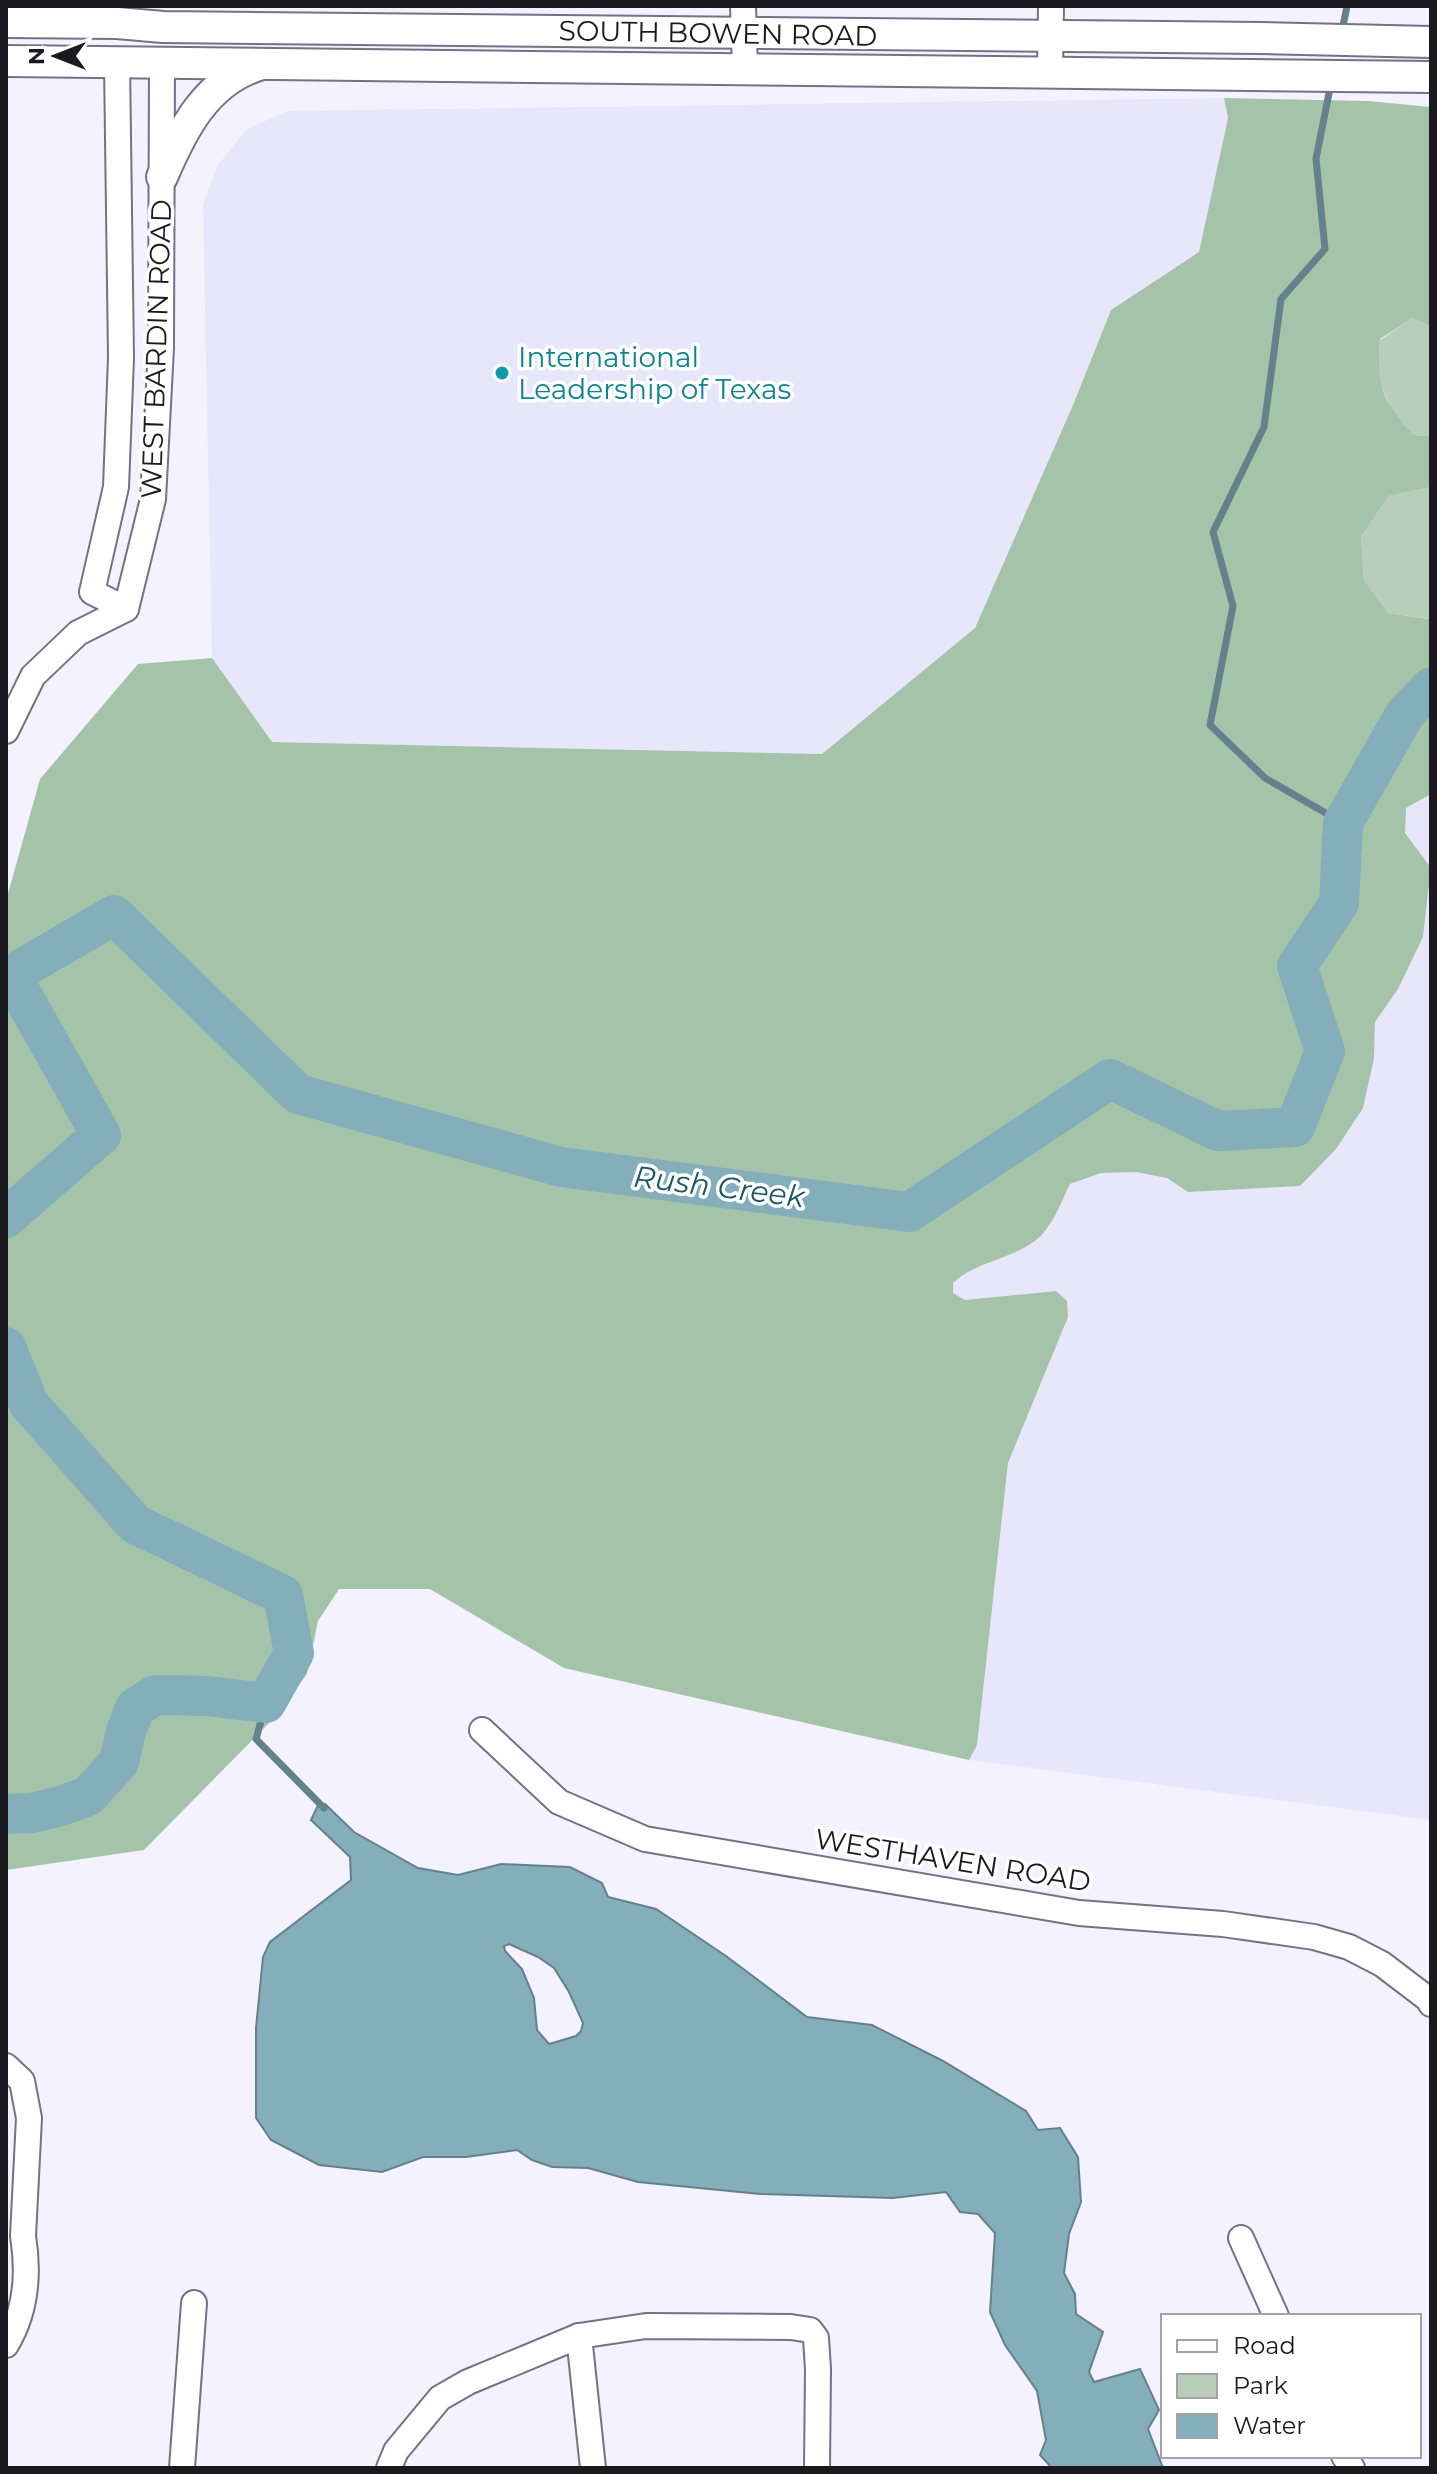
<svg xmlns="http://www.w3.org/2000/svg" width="1437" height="2474" viewBox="0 0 1437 2474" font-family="Montserrat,sans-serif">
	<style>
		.built { fill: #e8e6fb }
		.green { fill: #b9cdbb }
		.forest { fill: #a5c3a9 }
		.water { fill: #83aeba; stroke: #64818c; stroke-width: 2; fill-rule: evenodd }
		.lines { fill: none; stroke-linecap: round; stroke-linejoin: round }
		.stream { stroke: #64818c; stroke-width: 7 }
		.river { stroke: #83aeba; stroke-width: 40 }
		.minor-casing { stroke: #747283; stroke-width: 28 }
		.major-casing { stroke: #747283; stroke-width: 34 }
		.minor { stroke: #fff; stroke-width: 24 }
		.major { stroke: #fff; stroke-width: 30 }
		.culture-dot { fill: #0f9aa8; stroke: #fff; stroke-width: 3 }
		.labels { text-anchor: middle; stroke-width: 7; stroke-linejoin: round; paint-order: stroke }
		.street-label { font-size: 28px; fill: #1a1920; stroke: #fff }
		.culture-label { font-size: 28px; fill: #0d838f; stroke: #fff; text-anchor: start }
		.water-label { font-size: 30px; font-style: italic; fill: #1c5765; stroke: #fff }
	</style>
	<rect width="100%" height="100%" fill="#f3f2fe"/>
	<!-- built -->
	<g class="built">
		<path d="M1224 98 1228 118 1199 252 1111 310 1073 405 975 628 822 754 271 742 212 658 203 205 217 166 247 129 288 111Z"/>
		<path d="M1431 794V868L1405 833 1406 808Z"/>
		<path d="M1431 877V1820L969 1760 977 1745 1008 1463 1068 1317 1056 1291 965 1300 953 1293V1283L963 1274 1032 1243 1049 1227 1070 1184 1101 1173 1136 1172 1167 1178 1188 1192 1300 1186 1374 1058 1375 1022 1398 989 1423 937Z"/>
	</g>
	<!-- green -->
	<g class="green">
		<path d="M1412 318 1431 327V436L1414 435 1393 412 1377 377 1380 340Z"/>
		<path d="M1431 487V616L1429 619 1388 613 1364 580 1361 537 1389 496Z"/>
	</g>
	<!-- forest -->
	<path class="forest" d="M1224 98 1368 101 1431 107V327L1412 318 1380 339C1376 386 1382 401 1414 435L1431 436V487L1389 496 1361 537 1364 580 1388 613 1428 619 1431 616V794L1406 808 1405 833 1431 868 1423 937 1398 989 1375 1022 1374 1058 1363 1108 1336 1149 1300 1186 1188 1192 1167 1178 1136 1172 1101 1173 1070 1184C1060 1204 1052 1230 1032 1243 1007 1260 975 1262 953 1283V1293L965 1300 1056 1291 1067 1301 1068 1317 1008 1463 977 1745 969 1760 564 1668 430 1589H339L318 1621 307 1674 275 1717 144 1850 6 1870V901L40 779 138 664 212 658 272 742 822 754 975 628 1073 405 1111 310 1199 252 1228 118Z"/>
	<!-- water -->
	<path class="water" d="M319 1803 325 1804 354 1832 418 1868 458 1875 501 1864 570 1867 602 1883 608 1897 656 1909 726 1956 807 2017 872 2025 943 2061 1026 2111 1038 2130 1060 2128 1078 2157 1081 2202 1069 2234 1064 2273 1075 2294 1076 2314 1103 2332 1089 2372 1094 2382 1140 2369 1159 2410 1148 2429 1163 2468H1052L1040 2455 1046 2440 1037 2391 1005 2345 990 2312 995 2233 978 2214 960 2212 946 2192 893 2198 760 2194 638 2182 588 2168 552 2167 532 2160 517 2150 466 2157H423L382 2172 319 2165 271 2140 256 2118V2028L263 1957 270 1942 351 1880 350 1857 311 1820ZM509 1944 538 1957 554 1968 569 1992 583 2023 581 2031 576 2036 549 2044 537 2030 534 1998 522 1969 505 1951 504 1946Z"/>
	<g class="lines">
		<!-- stream -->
		<g class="stream">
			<path d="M1342 31 1347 6"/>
			<path d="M1331 83 1316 159 1325 249 1281 299 1264 427 1213 532 1233 606 1210 725 1265 778 1343 823"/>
			<path d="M266 1703 256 1739 324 1808"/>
		</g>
		<!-- river -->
		<g class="river">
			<path d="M6 1218 101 1135 11 975 114 915 298 1094 561 1167 909 1212 1110 1079 1218 1131 1295 1127 1325 1051 1297 966 1339 903 1343 823 1405 714 1431 687"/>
			<path d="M6 1347 29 1404 135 1524 283 1595 294 1653 266 1703 208 1696 155 1695 135 1708 126 1731 119 1762 88 1796 61 1806 32 1813 6 1814"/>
		</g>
		<!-- minor casing -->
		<g class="minor-casing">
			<g id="minor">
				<path d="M743 6 745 69"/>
				<path d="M117 62 121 358 116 487 92 592 126 609"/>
				<path d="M1050 72 1051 6"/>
				<path d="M6 731 33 676 78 633 126 609 153 499 161 348 162 63"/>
				<path d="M482 1730 559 1802 645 1839 1079 1913 1223 1924 1314 1937 1349 1947 1382 1964 1428 1999 1431 2004"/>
				<path d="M6 2066 22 2081 29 2118 23 2236C29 2273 26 2312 6 2345"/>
				<path d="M1241 2238 1276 2316"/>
				<path d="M579 2336 593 2468"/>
				<path d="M1344 2456 1352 2468"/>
				<path d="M182 2468 194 2303"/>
				<path d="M389 2468 396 2451 440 2398 468 2382 579 2336 646 2326 791 2327 810 2330 816 2338 818 2369 817 2468"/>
			</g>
		</g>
		<!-- major casing -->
		<g class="major-casing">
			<g id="major">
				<path d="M6 22 117 23 163 27 1261 38 1431 42"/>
				<path d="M6 61 1431 77"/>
				<path d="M162 177C182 130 206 81 259 65"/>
			</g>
		</g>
		<!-- minor -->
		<use href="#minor" class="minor"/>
		<!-- major -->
		<use href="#major" class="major"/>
	</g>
	<!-- markers -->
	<circle class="culture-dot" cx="502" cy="373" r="8"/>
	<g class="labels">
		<!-- street labels -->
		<g class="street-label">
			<text transform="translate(718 33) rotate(1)" y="10">SOUTH BOWEN ROAD</text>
			<text transform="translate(156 349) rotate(-88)" y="10">WEST BARDIN ROAD</text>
			<text transform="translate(953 1860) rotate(9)" y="10">WESTHAVEN ROAD</text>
		</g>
		<!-- culture labels -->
		<g class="culture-label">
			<text x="518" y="367">International<tspan x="518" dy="32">Leadership of Texas</tspan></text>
		</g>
		<!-- water labels -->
		<g class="water-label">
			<text transform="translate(719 1187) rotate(7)" y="10">Rush Creek</text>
		</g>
	</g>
	<!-- border -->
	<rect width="1437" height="2474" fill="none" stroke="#1a1920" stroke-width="16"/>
	<!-- legend -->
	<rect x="1161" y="2314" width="260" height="144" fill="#ffffff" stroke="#a3a3a6" stroke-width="2"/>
	<rect x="1177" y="2340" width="40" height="12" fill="#ffffff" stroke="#a3a3a6" stroke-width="2"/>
	<text x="1233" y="2354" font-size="24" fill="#1a1920">Road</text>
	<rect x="1177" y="2374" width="40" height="24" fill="#b9cdbb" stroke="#a3a3a6" stroke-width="2"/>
	<text x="1233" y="2394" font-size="24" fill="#1a1920">Park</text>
	<rect x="1177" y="2414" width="40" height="24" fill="#83aeba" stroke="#a3a3a6" stroke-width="2"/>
	<text x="1233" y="2434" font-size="24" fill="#1a1920">Water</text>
	<!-- north arrow -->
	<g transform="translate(56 56) rotate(270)" stroke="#ffffff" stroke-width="6" paint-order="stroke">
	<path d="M0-6L14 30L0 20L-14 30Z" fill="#1a1920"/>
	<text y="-12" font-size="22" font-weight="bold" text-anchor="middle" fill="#1a1920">N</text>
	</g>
</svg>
